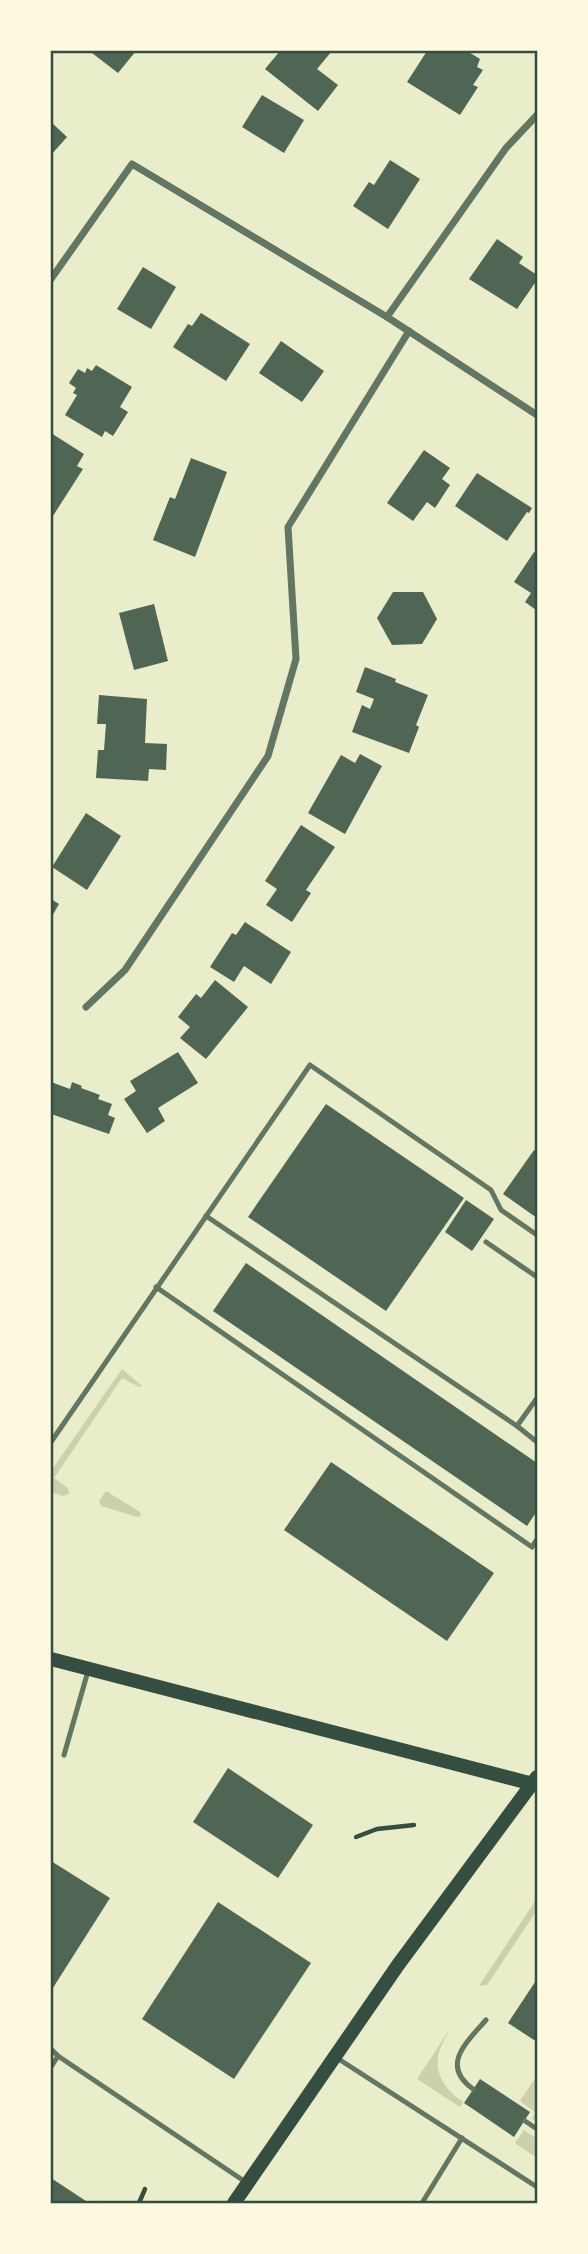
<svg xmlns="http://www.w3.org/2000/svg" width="588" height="2254" viewBox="0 0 588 2254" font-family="'Public Sans',sans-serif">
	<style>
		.green { fill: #cad2ad }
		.building { fill: #4f6655 }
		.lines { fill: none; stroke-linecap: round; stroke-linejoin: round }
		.path { stroke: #344e41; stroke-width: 4.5 }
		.service { stroke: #617663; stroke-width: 5 }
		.minor { stroke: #617663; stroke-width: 7 }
		.secondary { stroke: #344e41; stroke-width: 14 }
		.neatline { fill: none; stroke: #344e41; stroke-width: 2.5 }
	</style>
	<rect width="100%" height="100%" fill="#e9edc9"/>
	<!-- green -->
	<g class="green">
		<path d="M122 1369 142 1386 139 1387 122 1378 54 1478 68 1488 69 1494 63 1496 51 1492V1471Z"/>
		<path d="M106 1491 140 1512 141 1516 137 1517 101 1506 99 1501Z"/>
		<path d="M537 1898V1910L487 1985 479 1986Z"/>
		<path d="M450 2029C448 2034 443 2041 440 2049 432 2072 445 2090 463 2102L460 2107 417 2079Z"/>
		<path d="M536 2077 537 2078V2122L532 2119 535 2112 520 2101Z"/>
		<path d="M524 2130 537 2139V2158L515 2143Z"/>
	</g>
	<!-- building -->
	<g class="building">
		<path d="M94 51H136L118 73 92 53Z"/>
		<path d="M280 51H332L317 69 338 85 318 111 265 69Z"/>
		<path d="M427 51H467L480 59 477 67 483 70 473 85 478 87 460 115 407 82Z"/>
		<path d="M262 95 304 120 284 153 242 127Z"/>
		<path d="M51 122 67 137 51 155Z"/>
		<path d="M390 160 420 179 388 229 353 206 369 182 374 185Z"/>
		<path d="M497 239 523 257 519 263 537 275V280L517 309 469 279Z"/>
		<path d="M143 267 176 287 151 329 117 309Z"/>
		<path d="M201 313 250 344 226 381 173 347 188 324 192 326Z"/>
		<path d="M281 341 324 371 302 402 259 373Z"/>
		<path d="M96 365 132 387 120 407 128 412 113 436 105 431 102 437 65 415 77 395 73 393 76 388 69 383 78 369 85 373 87 368 92 371Z"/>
		<path d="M51 433 84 454 77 466 83 469 51 519Z"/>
		<path d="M424 450 450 468 442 479 450 485 435 508 427 502 413 521 387 503Z"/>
		<path d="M191 458 227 472 195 557 153 540 170 497 175 499Z"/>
		<path d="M477 473 532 508 529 513 527 512 507 541 455 506Z"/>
		<path d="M534 552 537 554 536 610 525 602 531 593 514 582Z"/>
		<path d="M393 592H423L437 619 422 644 392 645 377 618Z"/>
		<path d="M154 604 168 661 134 670 119 613Z"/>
		<path d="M365 667 396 679 395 682 428 695 416 725 419 727 409 753 352 732 362 705 370 709 374 699 356 692Z"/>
		<path d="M99 695 147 699 145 743 167 744 166 770 149 769 148 781 96 778 98 750H104L106 724H97Z"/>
		<path d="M360 754 382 766 345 834 308 813 341 755 355 763Z"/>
		<path d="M86 813 121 836 87 890 52 867Z"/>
		<path d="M301 825 335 847 306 890 311 893 292 922 266 905 277 889 265 881Z"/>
		<path d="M51 899 59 904 51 918Z"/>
		<path d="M245 922 291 952 271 984 244 966 234 982 210 967 232 933 236 935Z"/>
		<path d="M215 980 248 1007 206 1059 180 1038 190 1027 178 1017 196 994 201 998Z"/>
		<path d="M178 1052 198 1083 158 1108 165 1121 147 1133 124 1099 136 1091 130 1081Z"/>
		<path d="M51 1082 70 1089 72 1082 82 1086 81 1088 100 1095 98 1099 112 1104 108 1115 115 1118 109 1134 51 1114Z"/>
		<path d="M326 1104 464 1198 386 1311 248 1217Z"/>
		<path d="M534 1150 537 1152V1218L503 1194Z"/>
		<path d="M466 1200 494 1219 472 1251 445 1232Z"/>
		<path d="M246 1263 537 1463V1511L527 1526 213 1311Z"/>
		<path d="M331 1462 494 1573 447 1641 284 1530Z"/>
		<path d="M228 1768 313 1825 278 1878 193 1822Z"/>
		<path d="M51 1861 110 1898 51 1991Z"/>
		<path d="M218 1902 311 1963 234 2079 142 2019Z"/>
		<path d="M537 1979V2042L508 2023Z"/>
		<path d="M480 2079 530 2112 514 2137 464 2103Z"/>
		<path d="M51 2178 89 2203H51Z"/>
	</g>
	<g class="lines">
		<!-- path -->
		<g class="path">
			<path d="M356 1837 377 1829 414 1825"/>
			<path d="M139 2203 145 2189"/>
		</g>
		<!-- service -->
		<g class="service">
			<path d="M206 1216 517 1426 537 1442"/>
			<path d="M486 1242 537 1277"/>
			<path d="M156 1287 532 1547 537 1539"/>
			<path d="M517 1426 537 1398"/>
			<path d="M51 1442 310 1065 491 1190 501 1210 537 1235"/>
			<path d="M64 1755 88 1671"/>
			<path d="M51 2049 58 2056 247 2183"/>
			<path d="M337 2058 537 2187"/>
			<path d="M51 2067 58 2056"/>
			<path d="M473 2089C439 2065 468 2041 486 2020"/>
			<path d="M525 2121 537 2129"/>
			<path d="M422 2203 462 2138"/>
		</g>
		<!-- minor -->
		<g class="minor">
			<path d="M51 279 132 164 387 317 537 415"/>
			<path d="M387 317 506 148 537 115"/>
			<path d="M86 1007 125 970 268 756 296 659 288 527 409 331"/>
		</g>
		<!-- secondary -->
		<g class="secondary">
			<path d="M51 1659 537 1785"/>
			<path d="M234 2203 398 1965 537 1777"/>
		</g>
	</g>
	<!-- border -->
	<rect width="588" height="2254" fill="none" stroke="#fefae0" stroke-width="105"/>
	<rect x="52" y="52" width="484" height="2150" class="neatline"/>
</svg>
